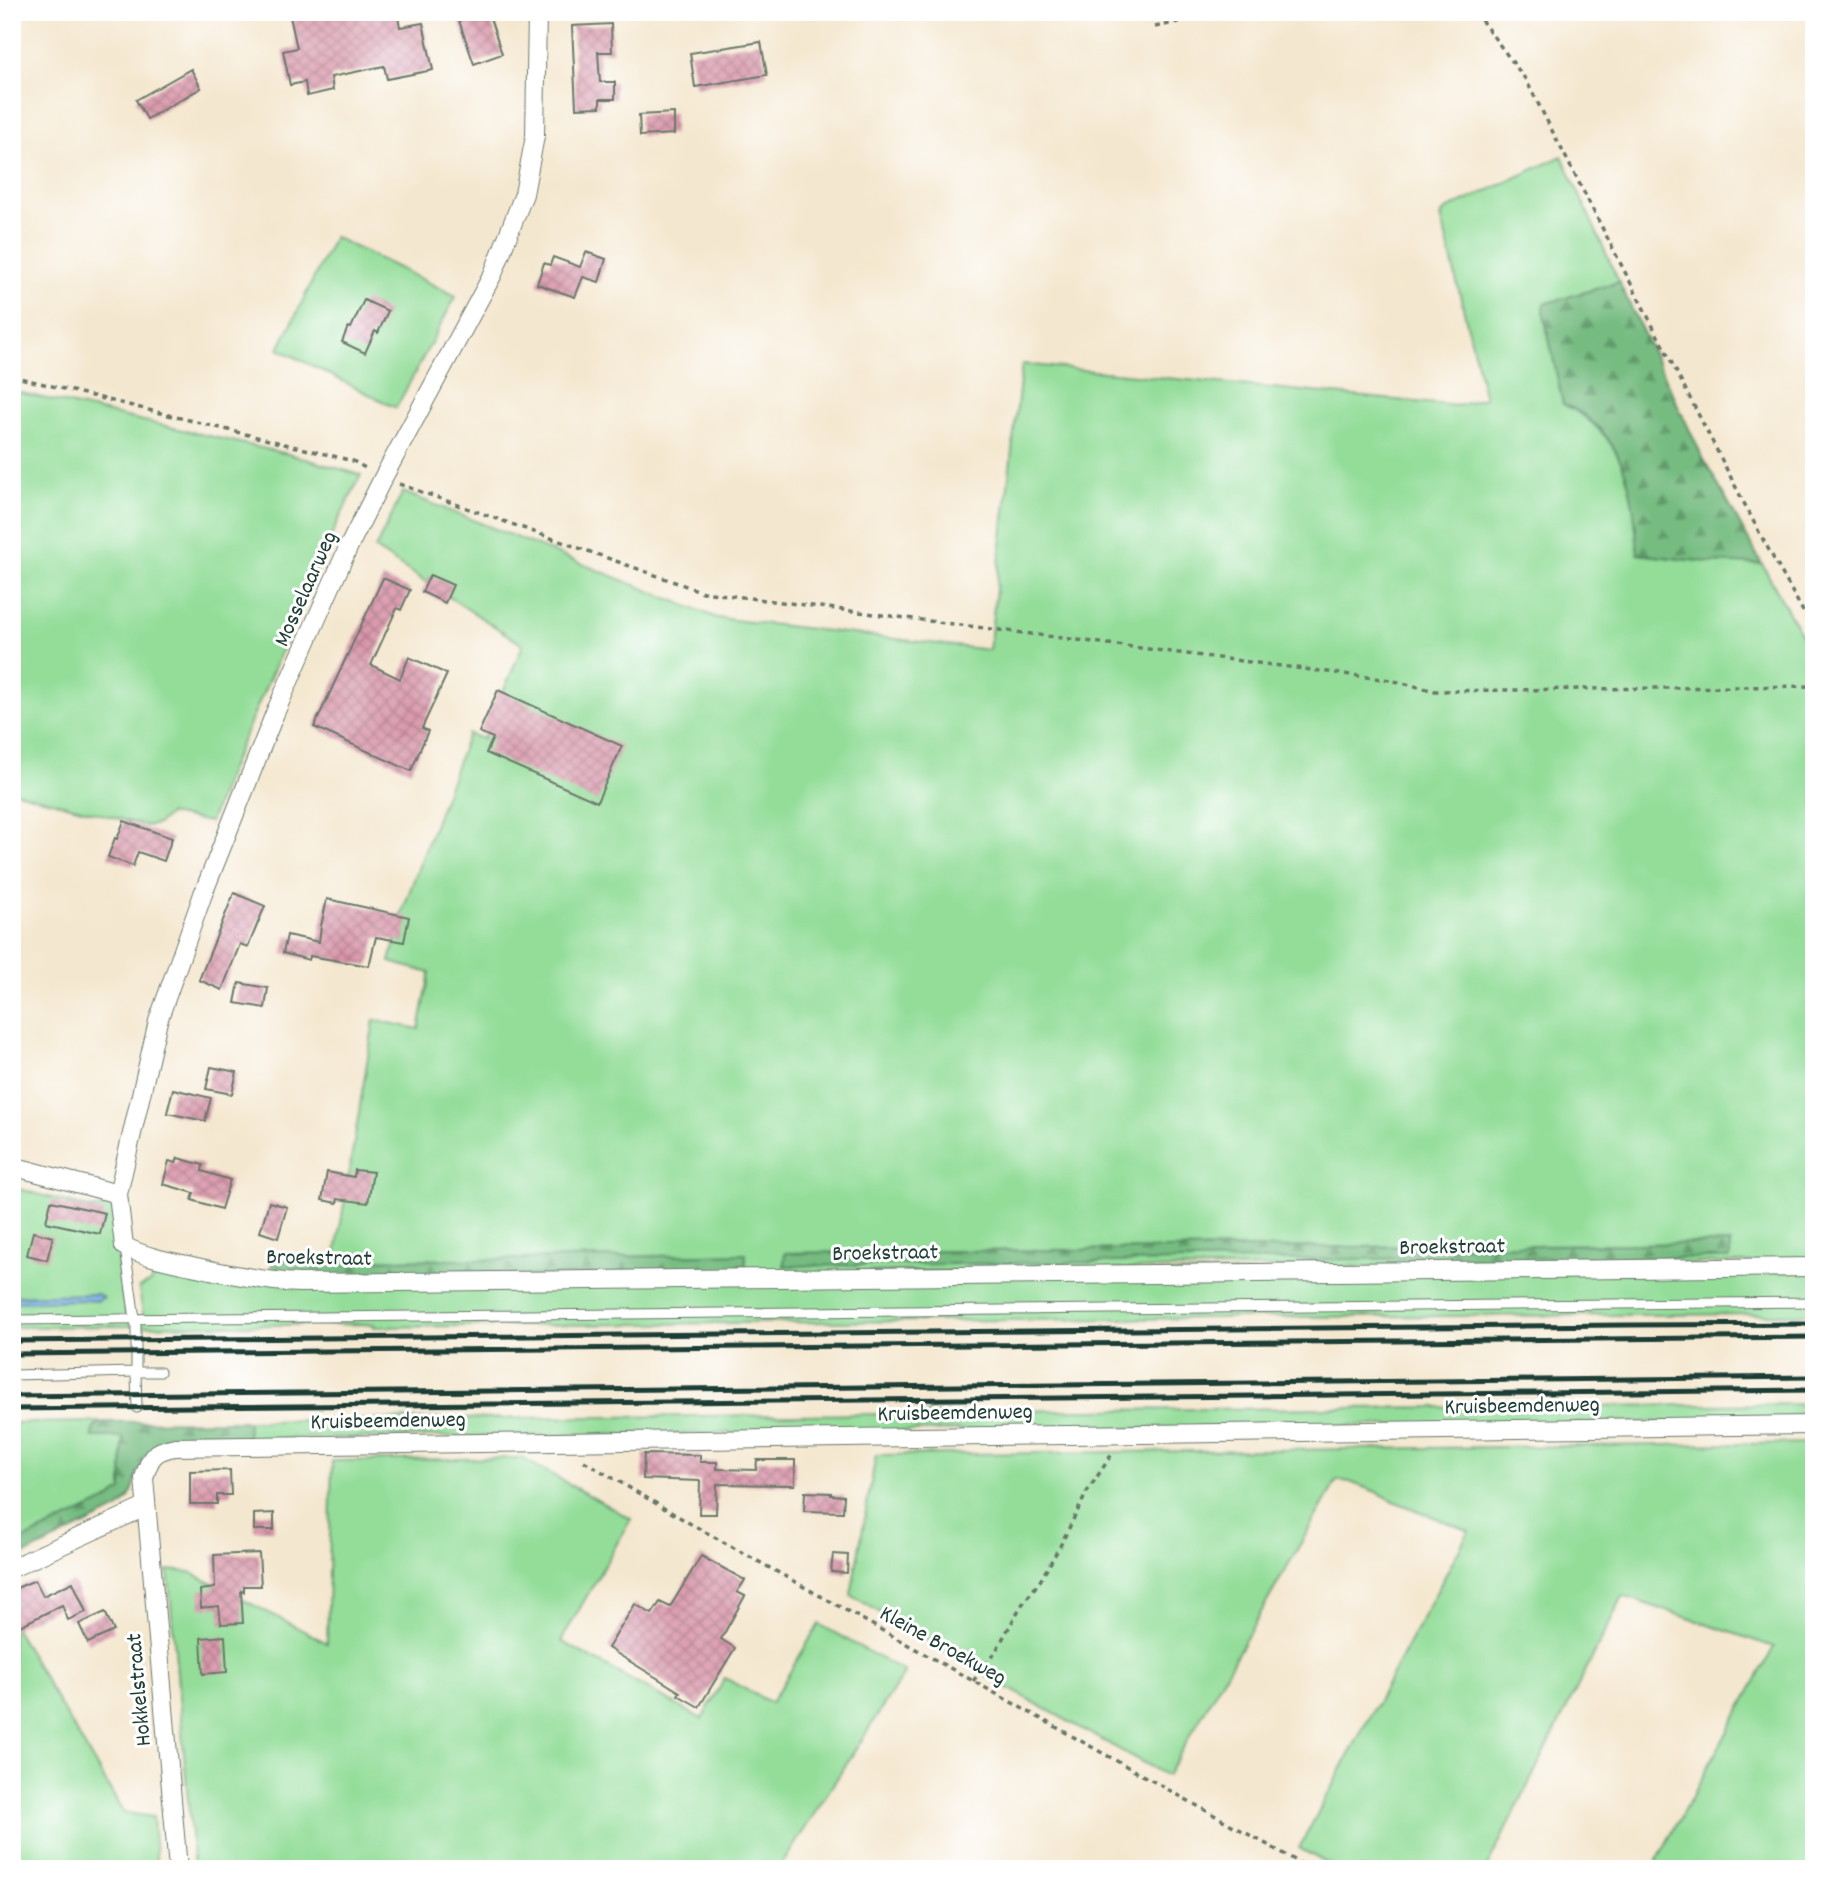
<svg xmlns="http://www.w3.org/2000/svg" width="1826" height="1881" viewBox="0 0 1826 1881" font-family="Dekko,sans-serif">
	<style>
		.grass { fill: #93dd99; stroke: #598d66; stroke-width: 2; fill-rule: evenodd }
		.forest { fill: url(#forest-firs); stroke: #4a7c5a; stroke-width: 2 }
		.water { fill: url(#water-ripples); stroke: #47748a; stroke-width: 2 }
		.building { fill: url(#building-cross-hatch) }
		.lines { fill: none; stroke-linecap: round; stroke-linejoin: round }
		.service-casing { stroke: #6a786a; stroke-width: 11 }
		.minor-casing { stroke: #6a786a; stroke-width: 20 }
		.path { stroke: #6a786a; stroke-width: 3.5; stroke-dasharray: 5 5; stroke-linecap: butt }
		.service { stroke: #fff; stroke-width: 9 }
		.minor { stroke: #fff; stroke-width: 18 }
		.rail { stroke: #1f3d34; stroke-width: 5 }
		.labels { text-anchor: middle; stroke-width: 6; stroke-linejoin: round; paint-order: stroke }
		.street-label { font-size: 23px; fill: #1f3d34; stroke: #fff }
	</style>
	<defs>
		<pattern id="forest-firs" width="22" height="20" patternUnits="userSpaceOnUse" patternTransform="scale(1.75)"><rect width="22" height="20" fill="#76bc81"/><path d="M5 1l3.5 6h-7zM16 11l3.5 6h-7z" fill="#609a6a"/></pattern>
		<pattern id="water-ripples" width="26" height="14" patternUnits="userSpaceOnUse" patternTransform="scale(1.75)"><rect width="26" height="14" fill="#6face1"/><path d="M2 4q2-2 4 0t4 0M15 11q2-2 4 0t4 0" fill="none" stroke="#5b8db7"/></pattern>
		<pattern id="building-cross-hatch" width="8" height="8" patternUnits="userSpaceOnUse" patternTransform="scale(1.75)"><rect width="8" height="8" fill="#d995aa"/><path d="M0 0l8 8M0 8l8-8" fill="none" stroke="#af7b8b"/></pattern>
	</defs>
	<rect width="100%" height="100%" fill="#fff"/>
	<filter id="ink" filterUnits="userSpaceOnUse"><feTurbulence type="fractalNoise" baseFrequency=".0143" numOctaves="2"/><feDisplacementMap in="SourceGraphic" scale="14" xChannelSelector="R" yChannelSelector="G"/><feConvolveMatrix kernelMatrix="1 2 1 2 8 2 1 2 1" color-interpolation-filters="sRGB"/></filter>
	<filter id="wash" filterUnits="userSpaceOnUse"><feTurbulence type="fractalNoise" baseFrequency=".00686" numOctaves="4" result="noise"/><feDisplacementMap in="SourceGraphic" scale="28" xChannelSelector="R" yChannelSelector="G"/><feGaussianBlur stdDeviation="1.57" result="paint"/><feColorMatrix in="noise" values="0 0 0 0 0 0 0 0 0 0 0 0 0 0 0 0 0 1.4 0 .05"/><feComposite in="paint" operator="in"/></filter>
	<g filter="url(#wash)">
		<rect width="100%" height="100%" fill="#f4e7cf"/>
		<!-- grass -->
		<g class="grass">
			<path d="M1562 156 1619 282 1545 304 1543 310 1563 404C1627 436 1634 489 1638 554L1708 562 1762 564 1814 658V1262L745 1273 746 1254 482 1260 335 1259 374 1020 419 1029 430 973 390 962 402 912 468 734 483 739 523 645 375 549 403 492 717 618 989 650 1022 364 1457 406 1485 398 1441 216 1444 211ZM1729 1243 1730 1258H1439L784 1265 785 1253Z"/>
			<path d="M334 237 456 296 396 408 279 349Z"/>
			<path d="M12 391 288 454 361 475 337 523 231 767 210 822 169 814 158 824 147 826 12 791Z"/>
			<path d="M12 1187 92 1209 110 1206 114 1215 120 1263 118 1264 126 1317H129L130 1326 12 1327V1302L81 1300 97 1301 103 1297 98 1294 12 1296Z"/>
			<path d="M158 1270C174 1274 189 1279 206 1274L1814 1272V1314L1303 1317 374 1327V1324L141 1326 143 1315 139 1288 150 1282Z"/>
			<path d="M1814 1404V1420L247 1439 248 1421 975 1413 976 1411Z"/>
			<path d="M102 1422 96 1426 92 1432 123 1437 122 1490 104 1502 12 1545V1423Z"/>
			<path d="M1814 1443V1869H1652L1774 1647 1623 1596 1486 1869H1337L1299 1848 1469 1531 1396 1502 1379 1493 1350 1482 1337 1480 1167 1776 997 1682 851 1595 876 1455Z"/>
			<path d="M522 1458 631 1519 561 1641 702 1719 725 1678 771 1703 819 1624 905 1672 779 1869H194L168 1570 190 1572 327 1643 332 1461Z"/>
			<path d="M12 1624 124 1813 153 1817 157 1869H12Z"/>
		</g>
		<!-- forest -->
		<g class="forest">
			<path d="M1619 282 1702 456 1762 564 1708 562 1638 554C1635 509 1630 457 1595 424 1586 415 1575 409 1563 404L1543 310 1544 304Z"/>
			<path d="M1730 1243V1258H1439L784 1266 785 1253Z"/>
			<path d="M746 1254 745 1273 299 1278 271 1272 272 1259 482 1260Z"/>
			<path d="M248 1421 247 1439 171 1441 137 1472C135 1488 131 1499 118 1509L12 1561V1545L104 1502 122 1490 123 1437H92C92 1429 95 1426 102 1422Z"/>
		</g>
		<!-- water -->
		<path class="water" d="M98 1294 103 1298 97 1301 81 1300 12 1302V1296Z"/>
		<g id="blocks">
			<!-- building -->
			<g class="building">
				<path d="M289 12H397L400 27 423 23 433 70 387 79 384 66 331 77 333 90 307 96 305 82 290 85 283 51 297 48Z"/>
				<path d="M456 12H488L502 54 474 64Z"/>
				<path d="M611 24 612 52H598L600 82H615V99H600V107L576 108 572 26Z"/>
				<path d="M761 42 767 75 695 87 690 53Z"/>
				<path d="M191 69 201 88 147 119 136 100Z"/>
				<path d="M674 113V134L640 136 639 115Z"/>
				<path d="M586 252 606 259 599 282 583 277 575 297 537 284 544 263 550 265 553 257 580 267Z"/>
				<path d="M364 300 388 311 378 333 375 331 365 353 342 342 348 327 351 328Z"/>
				<path d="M430 575 453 585 445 603 422 592Z"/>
				<path d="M383 578 410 590 401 610 397 608 371 665 400 679 409 657 447 674 422 728 428 731 411 771 314 727Z"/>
				<path d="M498 690 622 746 597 802 486 753 493 738 479 732Z"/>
				<path d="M124 821 172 838 164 861 138 852 133 866 108 857 115 838 117 839Z"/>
				<path d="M234 893 265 906 248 947 240 944 222 990 199 980Z"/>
				<path d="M327 899 409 917 404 942 376 937 369 966 310 956 309 960 283 953 287 935 319 942 321 926Z"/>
				<path d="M239 983 268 988 265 1008 235 1003Z"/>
				<path d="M211 1067 237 1072 232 1094 206 1089Z"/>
				<path d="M173 1089 211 1098 205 1121 167 1113Z"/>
				<path d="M178 1158 203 1165 202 1171 230 1180 221 1209 192 1200 194 1193 163 1184 169 1161 176 1163Z"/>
				<path d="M355 1170 373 1172 368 1203 338 1199 337 1203 322 1200 327 1172 354 1177Z"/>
				<path d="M51 1201 105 1213 100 1234 46 1222Z"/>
				<path d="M269 1202 287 1207 278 1238 260 1232Z"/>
				<path d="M33 1232 53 1237 47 1260 27 1255Z"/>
				<path d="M644 1454 700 1455V1462H717V1469L756 1470 757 1460H795V1485L717 1484 716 1514H699L700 1481 643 1479Z"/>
				<path d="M230 1470 231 1495H217V1504H190V1471Z"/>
				<path d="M805 1492 831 1493V1495L844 1496 843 1512 804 1511Z"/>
				<path d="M274 1513V1530H254V1514Z"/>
				<path d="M259 1553 261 1586H244V1592L241 1591 243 1623 221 1624 219 1606 201 1608 200 1590 215 1588 214 1555Z"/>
				<path d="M833 1554 848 1555 847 1573 831 1572Z"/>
				<path d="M701 1556 745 1580 737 1592 745 1596 721 1639 735 1648 699 1707 678 1695 680 1692 608 1648 635 1604 652 1614 660 1602 670 1607Z"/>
				<path d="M35 1580 43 1596 73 1582 86 1612 68 1620 62 1605 12 1630V1590Z"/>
				<path d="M105 1612 114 1631 88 1643 79 1624Z"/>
				<path d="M225 1636 227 1672 203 1674 201 1638Z"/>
			</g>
		</g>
	</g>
	<g filter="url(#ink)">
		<use href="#blocks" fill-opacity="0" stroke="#6a786a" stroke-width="2"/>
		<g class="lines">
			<!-- service casing -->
			<g class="service-casing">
				<g id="service">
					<path d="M12 1320 1814 1302"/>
					<path d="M12 1375 136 1372V1326L125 1248"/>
					<path d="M137 1408 136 1372H160"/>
				</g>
			</g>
			<!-- minor casing -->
			<g class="minor-casing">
				<g id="minor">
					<path d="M537 12 535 136 524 194 493 274 383 478 348 548 275 713 203 894 158 1021 118 1194 124 1246C145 1257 168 1261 192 1266 227 1274 262 1281 299 1283L1814 1267"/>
					<path d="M12 1166 118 1194"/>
					<path d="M12 1568 145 1507"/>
					<path d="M178 1869 144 1478C150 1457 153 1451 175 1447L1814 1425"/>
				</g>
			</g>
			<!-- path -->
			<g class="path">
				<path d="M1475 12 1526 80 1760 534 1814 631"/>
				<path d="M1155 27 1226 12"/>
				<path d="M12 376 353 461 367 469"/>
				<path d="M399 484 703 592 1390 680 1435 691 1814 686"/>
				<path d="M584 1461 691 1524 1311 1869"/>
				<path d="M973 1681 993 1656 1021 1606 1040 1581 1060 1546 1087 1492 1112 1454"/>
			</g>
			<!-- service -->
			<use href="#service" class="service"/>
			<!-- minor -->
			<use href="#minor" class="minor"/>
			<!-- rail -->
			<g class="rail">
				<path d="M12 1341 1626 1325 1814 1324"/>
				<path d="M12 1354 1814 1337"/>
				<path d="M12 1396 1814 1377"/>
				<path d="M12 1409 1814 1390"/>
			</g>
		</g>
	</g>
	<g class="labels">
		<!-- street labels -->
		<g class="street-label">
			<text transform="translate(304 588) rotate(-66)" y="8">Mosselaarweg</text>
			<text transform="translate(1452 1245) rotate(-1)" y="8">Broekstraat</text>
			<text transform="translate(885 1251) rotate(-1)" y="8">Broekstraat</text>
			<text transform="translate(319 1256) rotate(1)" y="8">Broekstraat</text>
			<text transform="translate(1522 1404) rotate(-1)" y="8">Kruisbeemdenweg</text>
			<text transform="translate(955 1411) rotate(-1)" y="8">Kruisbeemdenweg</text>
			<text transform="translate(388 1419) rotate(-1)" y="8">Kruisbeemdenweg</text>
			<text transform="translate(944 1644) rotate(29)" y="8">Kleine Broekweg</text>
			<text transform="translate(137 1690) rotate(-95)" y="8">Hokkelstraat</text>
		</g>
	</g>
	<!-- margin -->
	<rect width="1826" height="1881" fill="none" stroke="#fff" stroke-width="42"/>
</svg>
